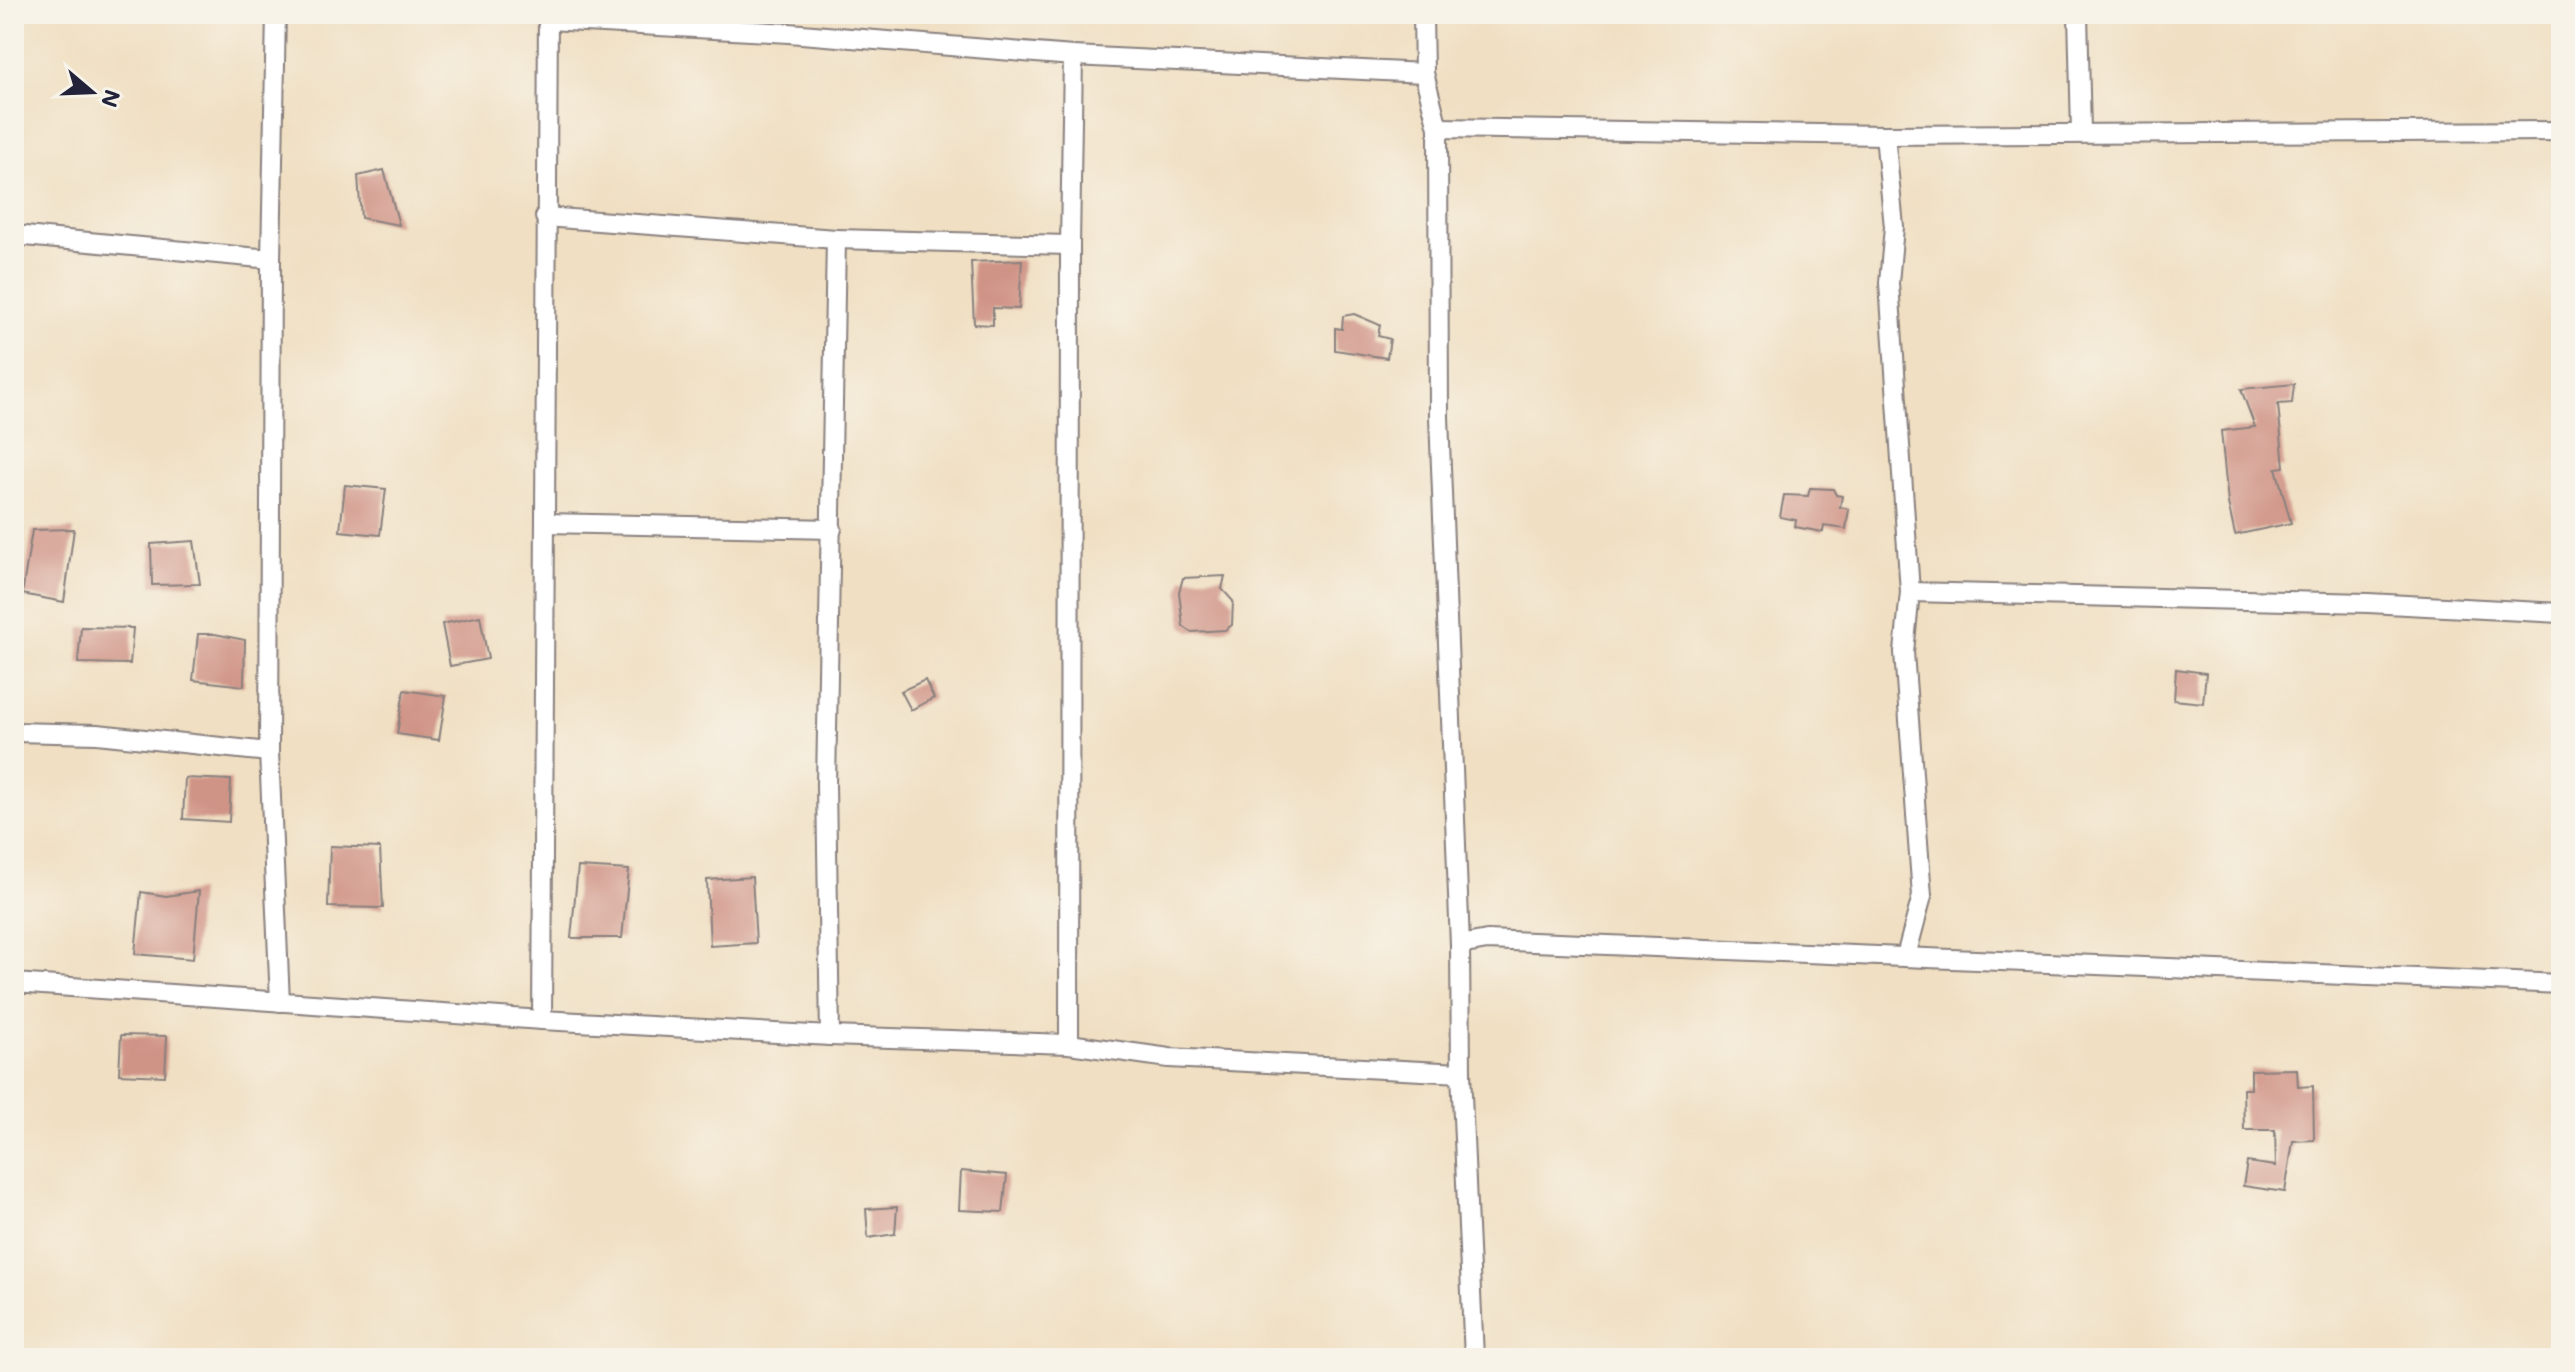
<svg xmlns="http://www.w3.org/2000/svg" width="2575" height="1372" viewBox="0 0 2575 1372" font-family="Mali,sans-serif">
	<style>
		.building { fill: #d09487 }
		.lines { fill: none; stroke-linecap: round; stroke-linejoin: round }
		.street-casing { stroke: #89807e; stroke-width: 22 }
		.street { stroke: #fff; stroke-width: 18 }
	</style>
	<rect width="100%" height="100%" fill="#f7f3e8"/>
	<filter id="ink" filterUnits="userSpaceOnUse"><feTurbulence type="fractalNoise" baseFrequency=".0125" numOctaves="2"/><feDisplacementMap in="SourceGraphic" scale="16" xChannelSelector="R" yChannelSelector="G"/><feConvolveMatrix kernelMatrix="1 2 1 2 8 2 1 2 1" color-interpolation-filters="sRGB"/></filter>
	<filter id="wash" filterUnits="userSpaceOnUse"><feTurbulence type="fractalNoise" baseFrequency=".006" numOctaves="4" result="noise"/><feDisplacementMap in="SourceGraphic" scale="32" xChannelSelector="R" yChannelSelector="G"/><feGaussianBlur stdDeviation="1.8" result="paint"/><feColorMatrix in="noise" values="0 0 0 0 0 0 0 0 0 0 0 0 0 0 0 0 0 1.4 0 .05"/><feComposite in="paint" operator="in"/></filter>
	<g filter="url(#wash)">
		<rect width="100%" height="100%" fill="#f0dfc2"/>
		<g id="blocks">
			<!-- building -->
			<g class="building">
				<path d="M384 170 399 225 361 218 358 176Z"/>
				<path d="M1022 260 1019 309 993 308V325L974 324 971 262Z"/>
				<path d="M1354 314 1380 325 1378 336 1390 339 1387 358 1335 350V328L1342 329 1343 316Z"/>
				<path d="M2294 384 2292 403 2278 404 2284 467 2276 468 2291 523 2235 535 2228 503 2221 431 2255 427 2241 389Z"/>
				<path d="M345 485 386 489 380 535 340 531Z"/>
				<path d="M1810 488 1833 489 1836 495 1842 496 1840 507 1849 509 1846 529 1824 526 1823 532 1795 527 1796 520 1780 517 1784 495 1808 496Z"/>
				<path d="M74 529 64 602 22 594 32 530Z"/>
				<path d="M194 541 200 584 152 585 151 544Z"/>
				<path d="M1225 576 1222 589 1233 601 1232 625 1225 630 1191 632 1183 626 1179 592 1183 578Z"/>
				<path d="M480 616 488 659 450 666 442 624Z"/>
				<path d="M81 627 133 628 130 664 78 663Z"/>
				<path d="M198 634H215L245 640 244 686 193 680Z"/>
				<path d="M2176 669 2206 673 2203 703 2174 700Z"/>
				<path d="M925 680 934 698 911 710 901 691Z"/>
				<path d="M404 690 446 696 439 740 397 734Z"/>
				<path d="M185 778 231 780 229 822 183 819Z"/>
				<path d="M330 846 380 848 383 908 328 907Z"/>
				<path d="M578 867 629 870 622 938H571Z"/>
				<path d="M752 877 756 943 710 946 707 880Z"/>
				<path d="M199 891 193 959 135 954 141 892 166 896Z"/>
				<path d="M121 1035 167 1036 165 1076 119 1074Z"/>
				<path d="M2297 1069 2298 1087 2313 1086 2314 1140 2293 1141 2285 1192 2243 1186 2247 1162 2276 1166 2275 1130H2244L2243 1089H2251V1070Z"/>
				<path d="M961 1171 1007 1175 1003 1212 959 1210Z"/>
				<path d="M897 1207 895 1234 868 1238 866 1209Z"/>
			</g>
		</g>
	</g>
	<g filter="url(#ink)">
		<use href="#blocks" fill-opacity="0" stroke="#89807e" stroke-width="2"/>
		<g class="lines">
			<!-- street casing -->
			<g class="street-casing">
				<g id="street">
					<path d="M276 14 271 259 269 752 280 1002"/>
					<path d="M1423 14 1424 73 1438 128 1439 417 1460 945 1461 1073 1474 1358"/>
					<path d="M2078 14 2081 132"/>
					<path d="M548 20 789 33 1073 56 1424 73"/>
					<path d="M1438 128 1885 135 2561 131"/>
					<path d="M1885 135 1894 227 1889 283 1910 592 1904 652 1922 896 1906 956"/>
					<path d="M545 217 836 239 826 785 830 1036"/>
					<path d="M14 235 271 259"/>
					<path d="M836 239 1070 245"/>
					<path d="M545 523 832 529"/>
					<path d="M1910 592 2368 603 2561 613"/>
					<path d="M14 732 97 734 269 752"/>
					<path d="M1460 945 1487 940 2561 984"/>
					<path d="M14 983 542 1020 830 1036 1069 1044 1169 1058 1461 1073"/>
					<path d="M542 1020 548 14"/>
					<path d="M1069 1044 1070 245 1073 56"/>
				</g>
			</g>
			<!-- street -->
			<use href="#street" class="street"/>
		</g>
	</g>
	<!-- margin -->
	<rect width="2575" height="1372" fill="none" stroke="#f7f3e8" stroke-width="48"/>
	<!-- north arrow -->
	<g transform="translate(92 92) rotate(109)" stroke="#f7f3e8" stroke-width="6" paint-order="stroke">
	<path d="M0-6L14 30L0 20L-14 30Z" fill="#22223b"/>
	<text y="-12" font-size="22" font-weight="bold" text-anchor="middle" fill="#22223b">N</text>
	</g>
</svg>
